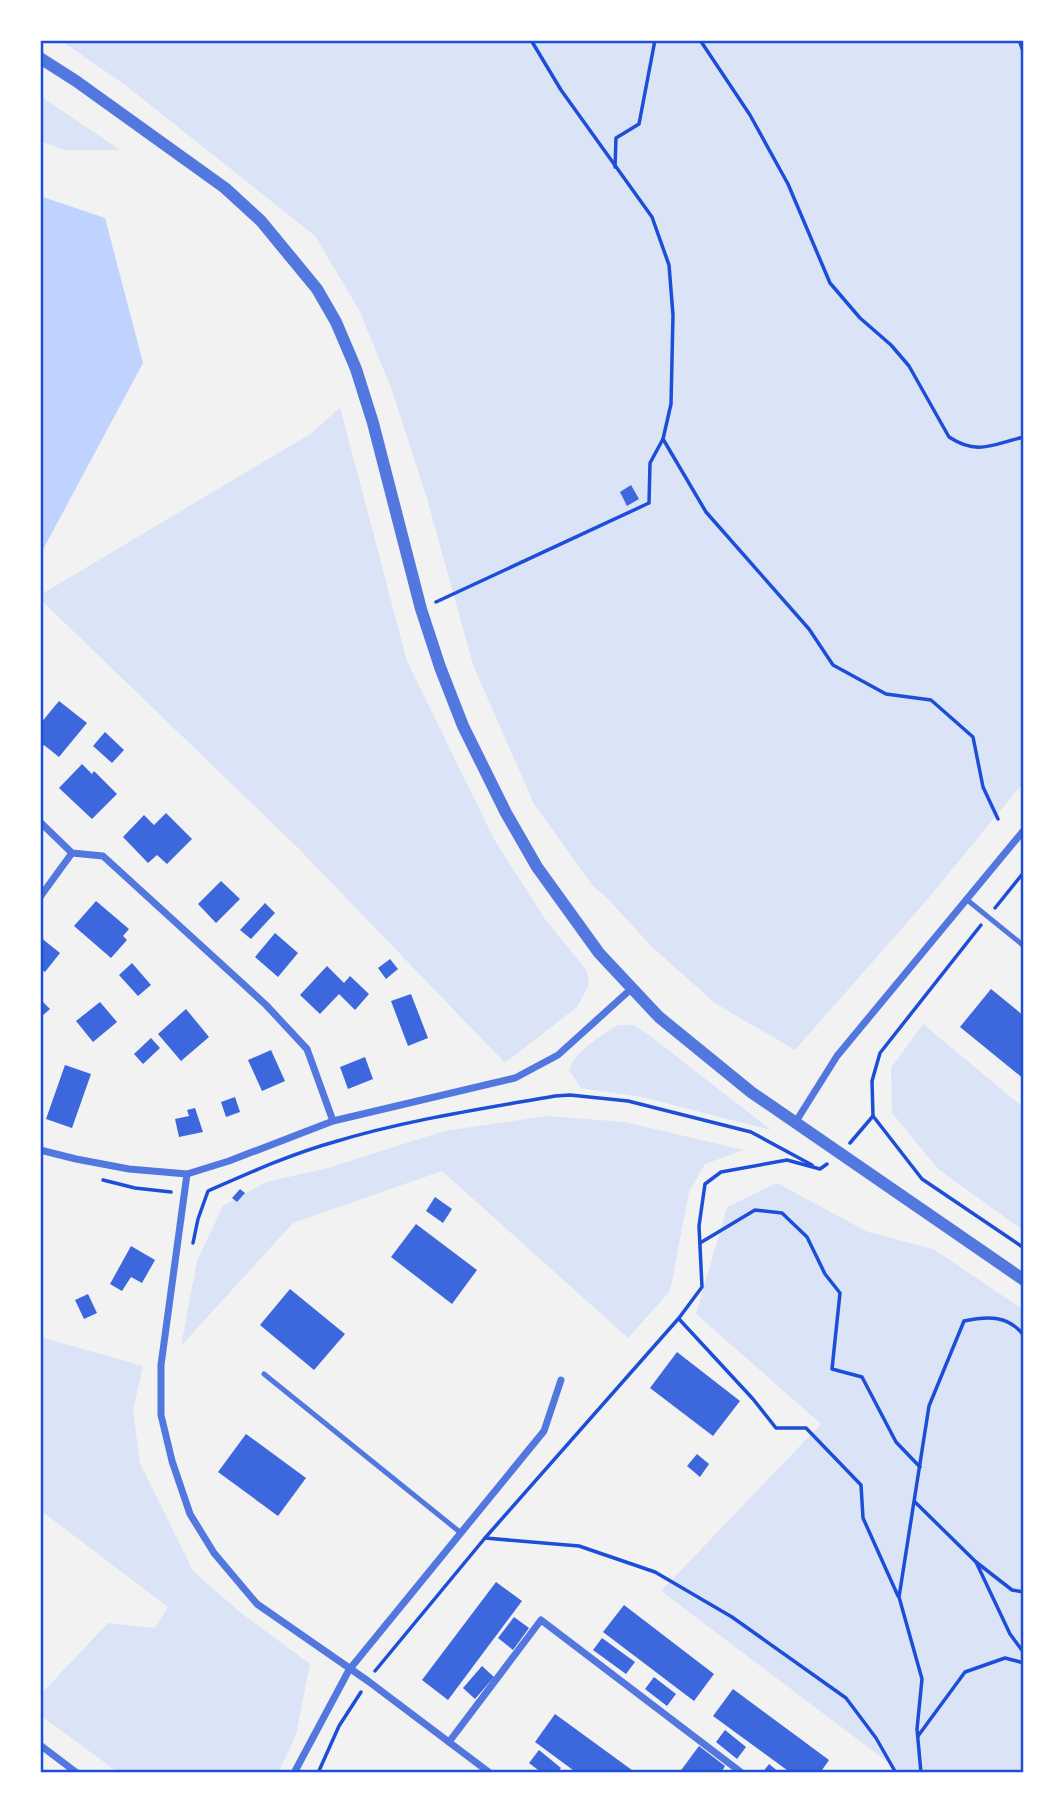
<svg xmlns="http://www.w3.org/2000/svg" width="1064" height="1813" viewBox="0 0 1064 1813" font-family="Mulish,sans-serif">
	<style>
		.green { fill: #dbe4f7 }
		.water { fill: #bfd3fe }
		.building { fill: #3d67dc }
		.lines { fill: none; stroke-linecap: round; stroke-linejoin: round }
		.path { stroke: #1d4ed8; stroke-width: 3.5 }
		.service { stroke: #5277de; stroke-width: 5 }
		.minor { stroke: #5277de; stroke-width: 7 }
		.tertiary { stroke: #5277de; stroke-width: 12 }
		.neatline { fill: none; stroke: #1d4ed8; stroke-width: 2.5 }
	</style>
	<rect width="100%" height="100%" fill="#f2f2f2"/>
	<!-- green -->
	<g class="green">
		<path d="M60 40H1024V782L926 901 795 1050 716 1004 652 947 608 899 593 886 534 804 473 665 428 502 392 390 359 310 315 236 125 85Z"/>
		<path d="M40 96 120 150H64L40 141Z"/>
		<path d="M340 407 407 661 494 839 545 919 587 971 589 985 577 1007 505 1063 298 848 40 599V595L312 433Z"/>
		<path d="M923 1024 1024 1108V1231L938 1169 892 1113 891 1068Z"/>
		<path d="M618 1025H634L649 1035 771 1130 642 1097 581 1088 569 1070C576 1051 600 1036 618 1025Z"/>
		<path d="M548 1116 625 1122 744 1150 705 1164 689 1192 670 1291 628 1338 442 1171 293 1223 181 1346 197 1261 223 1206 266 1182 328 1168 444 1131Z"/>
		<path d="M777 1183 868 1232 933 1249 1024 1310V1773H902L661 1591 821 1424 696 1314 727 1207Z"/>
		<path d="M40 1337 143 1366 133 1411 140 1463 193 1571 241 1613 310 1664 296 1735 278 1773H119L40 1715V1695L108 1623 155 1628 168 1607 40 1510Z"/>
	</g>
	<!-- water -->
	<path class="water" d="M40 196 105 218 143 363 40 555Z"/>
	<!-- building -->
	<g class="building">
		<path d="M631 485 639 499 627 506 620 492Z"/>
		<path d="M59 701 87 723 59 757 44 745 40 750V724Z"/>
		<path d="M105 732 124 750 112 763 93 746Z"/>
		<path d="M82 764 92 774 94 771 117 794 92 819 59 788Z"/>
		<path d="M166 813 192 839 167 864 157 855 148 863 123 837 144 815 154 825Z"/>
		<path d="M221 881 240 899 216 923 198 904Z"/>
		<path d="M96 901 129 929 123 936 127 940 111 958 74 926Z"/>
		<path d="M265 903 275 913 251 939 240 930Z"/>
		<path d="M275 933 298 953 278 977 255 957Z"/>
		<path d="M40 937 60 953 45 972 40 968Z"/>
		<path d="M390 959 398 969 386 979 378 968Z"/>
		<path d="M132 963 151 985 138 996 119 975Z"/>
		<path d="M327 966 344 983 350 976 369 994 355 1010 339 994 320 1014 300 995Z"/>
		<path d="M991 989 1024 1016V1079L960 1027Z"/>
		<path d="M411 994 428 1038 408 1046 391 1001Z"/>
		<path d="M40 999 50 1009 42 1016 40 1015Z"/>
		<path d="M100 1002 117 1022 93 1042 76 1021Z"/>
		<path d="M186 1009 209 1037 181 1061 158 1034Z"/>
		<path d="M151 1038 160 1048 143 1064 134 1054Z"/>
		<path d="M271 1050 285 1081 262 1091 248 1060Z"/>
		<path d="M365 1057 373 1079 348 1089 340 1067Z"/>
		<path d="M65 1065 91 1074 72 1128 46 1119Z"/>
		<path d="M235 1097 240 1112 226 1117 221 1102Z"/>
		<path d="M195 1108 203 1132 179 1137 175 1119 189 1116 187 1110Z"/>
		<path d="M240 1189 245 1193 237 1202 232 1198Z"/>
		<path d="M435 1197 452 1209 443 1223 426 1211Z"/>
		<path d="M416 1224 477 1270 452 1304 391 1257Z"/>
		<path d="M131 1246 155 1260 142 1283 131 1277 122 1291 110 1284Z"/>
		<path d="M290 1289 345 1334 314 1370 260 1325Z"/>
		<path d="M88 1294 97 1313 84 1319 75 1300Z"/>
		<path d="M677 1352 740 1401 713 1436 650 1388Z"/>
		<path d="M246 1434 306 1478 278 1516 218 1472Z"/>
		<path d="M697 1454 709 1464 700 1477 687 1466Z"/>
		<path d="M496 1582 522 1601 448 1700 422 1680Z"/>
		<path d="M624 1605 714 1674 694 1701 603 1632Z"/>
		<path d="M514 1617 529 1628 513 1650 498 1638Z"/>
		<path d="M602 1638 635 1662 626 1674 593 1650Z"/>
		<path d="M482 1666 494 1677 475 1699 463 1688Z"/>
		<path d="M654 1677 676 1694 667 1706 645 1689Z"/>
		<path d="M733 1689 829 1760 820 1773H791L713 1716Z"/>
		<path d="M555 1714 636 1773H577L535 1742Z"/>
		<path d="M725 1730 746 1747 737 1759 716 1742Z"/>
		<path d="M699 1746 725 1766 721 1773H679Z"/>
		<path d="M539 1750 561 1768 557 1773H542L529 1763Z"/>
		<path d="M769 1764 780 1773H762Z"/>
	</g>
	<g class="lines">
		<!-- path -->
		<g class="path">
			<path d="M700 40 750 115 788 184 830 283 860 318 891 345 909 366 949 437C978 456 993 444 1024 437"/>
			<path d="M1019 40 1024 54"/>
			<path d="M615 167 616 138 639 124 655 40"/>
			<path d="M663 439 706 512 809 629 833 665 886 694 931 700 973 737 983 787 998 819"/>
			<path d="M436 602 649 503 650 463 663 439 671 404 673 315 669 265 652 217 561 90 531 40"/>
			<path d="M995 908 1024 872"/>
			<path d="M873 1116 922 1179 1024 1248"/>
			<path d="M850 1143 873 1116 872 1081 880 1053 981 925"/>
			<path d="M103 1180 135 1188 171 1192"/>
			<path d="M193 1243 198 1219 208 1191C249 1173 291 1154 334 1142 406 1120 481 1109 555 1096L570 1095 628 1101 751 1132 812 1165"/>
			<path d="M700 1243 755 1210 782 1213 807 1237 825 1274 840 1293 832 1369 862 1377 896 1442 920 1467"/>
			<path d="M679 1319 753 1399 776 1428H806L861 1485 863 1518 898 1596"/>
			<path d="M915 1502 976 1562"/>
			<path d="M485 1538 579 1546 655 1572 732 1617 846 1698 876 1738 896 1773"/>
			<path d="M1024 1592 1012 1590 976 1562 1010 1634 1024 1653"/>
			<path d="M375 1671 485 1538 679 1318 702 1287 699 1226 705 1184 721 1172 787 1160 820 1169 827 1164"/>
			<path d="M918 1736 965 1672 1005 1658 1024 1663"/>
			<path d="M318 1773 339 1726 361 1692"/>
			<path d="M921 1773 917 1729 922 1679 899 1597 929 1406 964 1321C988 1316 1009 1315 1024 1336"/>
		</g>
		<!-- service -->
		<g class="service">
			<path d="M966 899 1024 946"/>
			<path d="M264 1374 461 1533"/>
		</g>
		<!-- minor -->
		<g class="minor">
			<path d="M40 822 72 853 103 856 266 1005 307 1049 333 1121"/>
			<path d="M40 897 72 853"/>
			<path d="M795 1123 837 1056 1024 830"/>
			<path d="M40 1150 76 1159 129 1169 187 1174 229 1161 333 1121 515 1078 558 1055 631 989"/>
			<path d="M187 1174 161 1365V1415L172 1461 190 1514 214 1553 257 1604 368 1681 490 1773"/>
			<path d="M449 1742 541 1620 742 1773"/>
			<path d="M40 1745 77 1773"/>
			<path d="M294 1773 349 1670 544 1431 561 1380"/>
		</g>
		<!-- tertiary -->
		<path class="tertiary" d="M40 58 76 81 225 188 261 221 317 289 336 322 356 369 373 423 421 609 440 667 463 726 506 813 537 867 599 953 659 1017 751 1092 1024 1280"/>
	</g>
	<!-- border -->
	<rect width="1064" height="1813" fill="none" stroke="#ffffff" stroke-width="84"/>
	<rect x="42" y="42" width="980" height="1729" class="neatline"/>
</svg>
